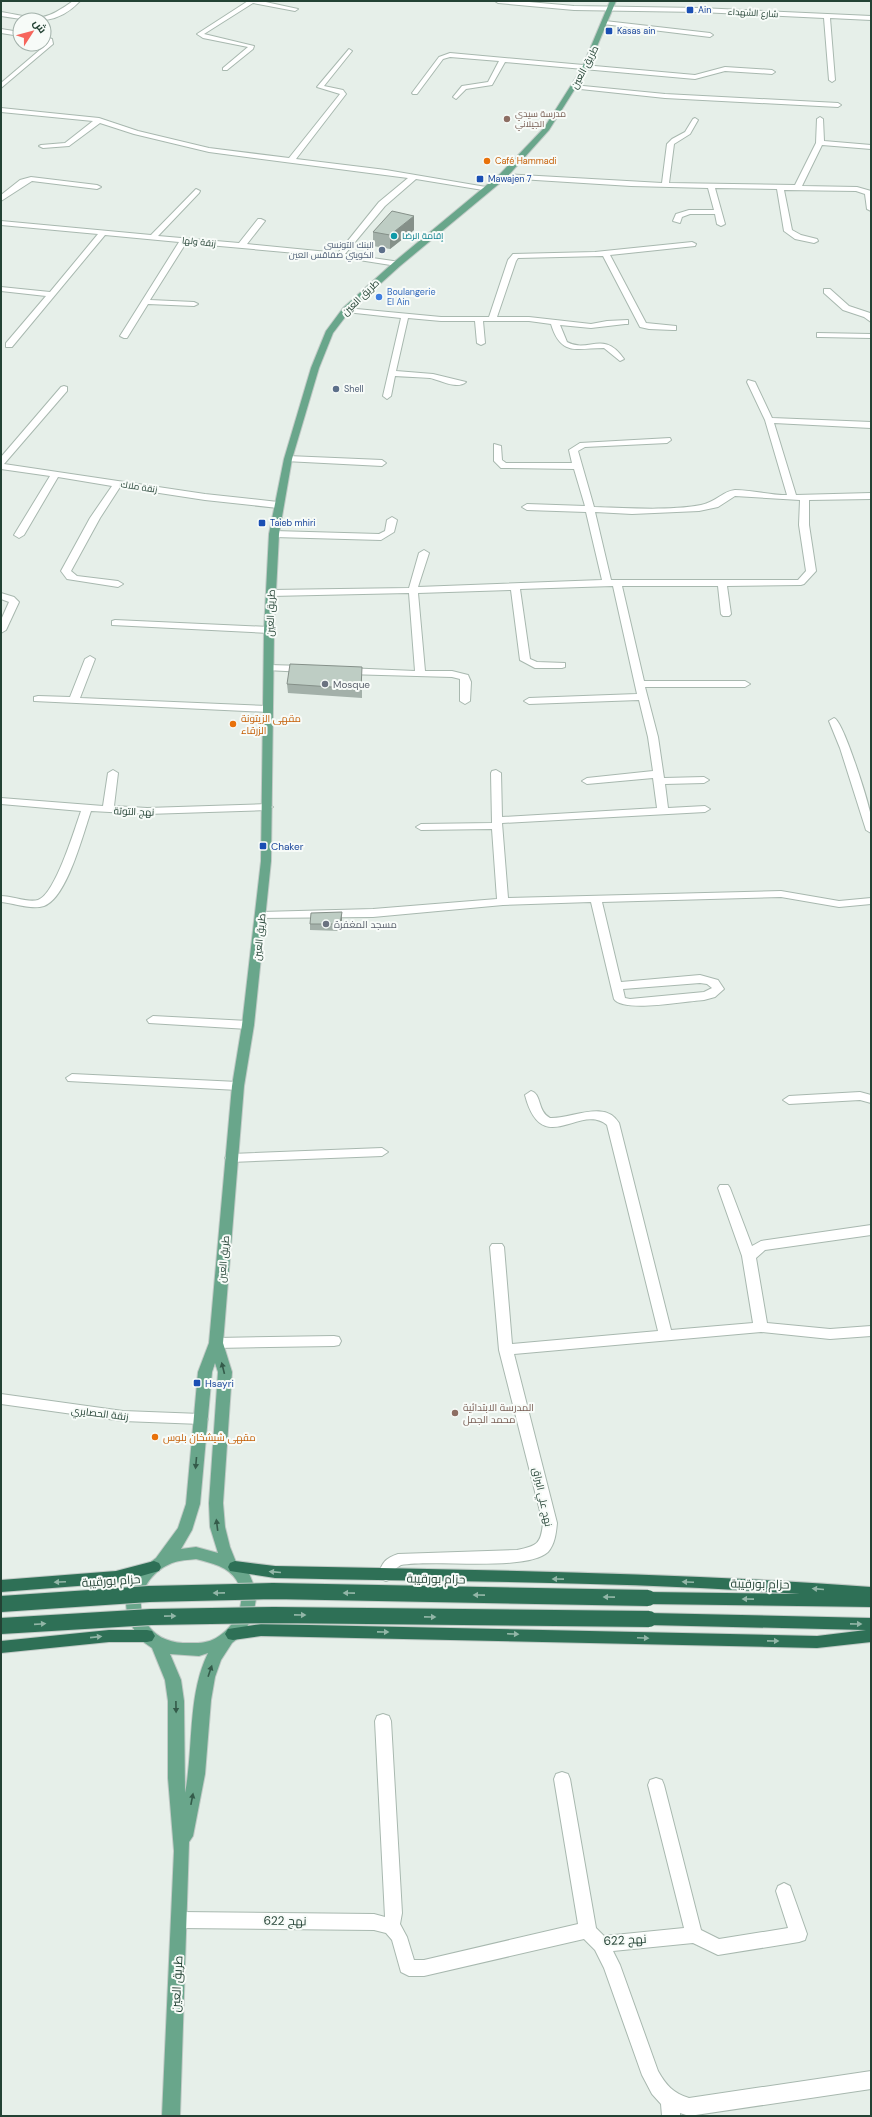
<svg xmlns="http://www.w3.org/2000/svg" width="872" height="2117" viewBox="0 0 872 2117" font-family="'DM Sans',Cairo,sans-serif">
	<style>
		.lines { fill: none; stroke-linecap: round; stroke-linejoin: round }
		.minor-casing { stroke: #a8b8af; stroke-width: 2 }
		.major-casing { stroke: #c1cac6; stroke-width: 2 }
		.highway-casing { stroke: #c1cac6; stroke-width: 2 }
		.minor { fill: #fff; fill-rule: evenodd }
		.major { fill: #69a68b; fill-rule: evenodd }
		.highway { fill: #2e7056; fill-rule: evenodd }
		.highway-bridge-casing { stroke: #c1cac6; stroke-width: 18; stroke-linecap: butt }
		.highway-bridge { stroke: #2e7056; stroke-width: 16 }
		.wall { fill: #a3b0a9 }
		.shaded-wall { fill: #859089 }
		.building { fill: #becdc4; stroke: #859089 }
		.oneway { fill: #345b4a }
		.oneway2 { fill: #92b6a7 }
		.transit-dot { fill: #1a4fb4; stroke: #f7fbf8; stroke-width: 1.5 }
		.education-dot { fill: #8d6e63; stroke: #f7fbf8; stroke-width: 1.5 }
		.food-dot { fill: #e8710a; stroke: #f7fbf8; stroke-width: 1.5 }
		.culture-dot { fill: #0f9aa8; stroke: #f7fbf8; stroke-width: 1.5 }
		.service-dot { fill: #5c6f8a; stroke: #f7fbf8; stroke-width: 1.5 }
		.shop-dot { fill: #3f7fe0; stroke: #f7fbf8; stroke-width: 1.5 }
		.worship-dot { fill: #6b7280; stroke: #f7fbf8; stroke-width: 1.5 }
		.labels { text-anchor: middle; stroke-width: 4; stroke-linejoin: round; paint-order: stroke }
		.far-transit-label { font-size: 9px; fill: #164399; stroke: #f7fbf8; text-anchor: start }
		.far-street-label { font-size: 9px; fill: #234234; stroke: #f7fbf8 }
		.far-education-label { font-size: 9px; fill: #785e54; stroke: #f7fbf8; text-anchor: start }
		.far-food-label { font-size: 9px; fill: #c56008; stroke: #f7fbf8; text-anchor: start }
		.far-culture-label { font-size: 9px; fill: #0d838f; stroke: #f7fbf8; text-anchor: start }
		.far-service-label { font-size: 9px; fill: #4e5e75; stroke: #f7fbf8; text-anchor: end }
		.far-shop-label { font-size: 9px; fill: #366cbe; stroke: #f7fbf8; text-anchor: start }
		.street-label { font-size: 10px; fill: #234234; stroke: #f7fbf8 }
		.worship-label { font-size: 10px; fill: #5b616d; stroke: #f7fbf8; text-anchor: start }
		.food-label { font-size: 10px; fill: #c56008; stroke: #f7fbf8; text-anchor: start }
		.transit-label { font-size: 10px; fill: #164399; stroke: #f7fbf8; text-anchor: start }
		.education-label { font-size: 10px; fill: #785e54; stroke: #f7fbf8; text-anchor: start }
		.near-street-label { font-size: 12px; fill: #234234; stroke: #f7fbf8 }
	</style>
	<rect width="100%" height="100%" fill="#e6efe9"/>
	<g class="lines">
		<!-- minor casing -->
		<g class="minor-casing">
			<g id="minor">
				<path d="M73 1H80C55 27 34 21 1 16V12C38 18 41 24 73 1Z"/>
				<path d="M248 1H261L298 9 295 11 253 3 204 34 254 46 253 49 227 70H223V68L248 47 203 38 197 34Z"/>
				<path d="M495 1H518L574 6 700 8 871 16V20L830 18 835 80 832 82 829 80 824 18 700 12 574 10 498 3Z"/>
				<path d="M605 21 710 33 713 35 710 37 603 24V22Z"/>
				<path d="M1 29 20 32V36L1 33Z"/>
				<path d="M44 36 52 39 53 44 1 88V83L48 43 44 40Z"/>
				<path d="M349 49 352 51 324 86 343 90 346 94 296 159 386 170 486 187H489V191L416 179 385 206 345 254 400 262 401 264 397 266 340 257 186 243 150 300 194 302 198 304 194 306 148 304 127 338H124L120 336 179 242 105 235 12 347H6V343L46 296 1 291V287L50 292 98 234 1 225V221L151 235 196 189 200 191 199 193 158 236 239 243 258 219H261L265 221 247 244 338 253 379 202 408 178 209 152 134 134 100 123 69 146 43 148 39 146 41 145 65 143 93 121 1 112V108L99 118 138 131 209 148 289 158 340 94 317 87Z"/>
				<path d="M450 53 695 75 725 67 772 70 775 72 772 74 725 71 695 79 505 62 492 85 466 89 456 99 453 97 462 86 488 82 499 61 450 57 443 59 417 94H413L412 93 439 57Z"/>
				<path d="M573 85 665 94 838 103 841 105 838 107 665 98 571 88V86Z"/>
				<path d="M820 117 823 119 824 141 871 145V149L822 145 802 186 857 187 871 191V211L867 209 865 194 856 191 784 190 792 230 801 235 817 239 818 241 814 243 795 239 784 231 777 189 715 188 725 224 721 226 717 224 715 214H690L682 217 680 223 673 221 676 214 689 210H714L708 188 631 186 503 178 499 176 503 174 662 183 667 144 672 139 685 132 693 119 695 118 698 120 690 134 674 144 669 183 795 185 816 143 817 119Z"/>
				<path d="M31 177 97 185 101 187 97 189 32 181 1 201V195L20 180Z"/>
				<path d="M692 242 696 244 695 246 610 255 646 323 676 326V330H673L649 329 640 327 603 256 518 258 516 261 497 317H529L591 324 607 321 628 320V324H625L591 328 560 325 567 342C589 354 603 329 624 359L620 361 604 348C577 348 561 357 551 324L529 321H483L485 343 481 345 477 343 475 321H441L408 318 396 371 433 374 466 382C457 390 440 380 430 378 419 377 407 377 395 376L391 396 387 399 383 396 401 318 346 312 342 310 346 308 441 317H489L508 260 513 254 595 252Z"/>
				<path d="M824 289H830L849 306 870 313 871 322 864 317 843 310 824 293Z"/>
				<path d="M817 333 871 334V338L820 337H817Z"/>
				<path d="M748 380 755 382 772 418 871 422V428L774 423 796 495 871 493V499L809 500V525L816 571 804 584 801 585 727 586 731 614 729 616H723L721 614 718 586H622L644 681H745L750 684 745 687H645L658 737 664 778 704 777 709 780 704 783 665 784 668 808 705 806 710 809 705 812 502 823 508 898 781 891 839 901 871 898V904L839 907 781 897 602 902 621 982 700 975 718 980 724 989 715 997 704 1000C687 1001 623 1013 614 999L591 902 503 905 373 917 257 918 255 916 257 914 261 912 373 909 497 899 492 829 421 830 416 827 421 824 492 823 491 773 492 771 496 770 501 773 502 817 657 808 653 778 587 784 582 781 587 778 653 771 648 737 639 700 529 704 524 701 529 698 637 694 613 586 520 589 530 659 537 662 565 663V667L562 668H535L520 660 511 590 418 593 425 671H452L468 675 471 682 470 701 465 704 460 701V679L452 677 346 674 341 671 346 668 415 671 409 593 271 596 266 593 271 590 409 588 419 553 424 550 429 553 418 587 602 580 586 512 527 510 522 507 527 504 585 506 574 469 501 468 494 461V444L501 446 502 460 506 463H572L569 450 580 443 670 438 671 440 667 443 585 447 578 451 594 507C627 508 669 511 701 505 716 502 723 491 735 490 752 490 770 495 787 495L765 420 747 382ZM735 496 800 500 799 525 806 571 798 580H611L595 512 632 514 699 511 718 507ZM700 983 707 984 712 988 704 992 630 999 625 998 623 989Z"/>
				<path d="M64 386 67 387V391L4 464 205 494 278 502 282 505 278 508 205 500 120 487 100 518 71 571 77 576 118 581 123 584 118 587 67 579 61 571 90 518 112 486 58 477 24 535 19 538 14 535 50 476 1 469V457L61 387Z"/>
				<path d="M288 456 382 460 386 463 382 466 285 461V457Z"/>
				<path d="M392 517 397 520 394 532 381 540 274 537 269 534 274 531 379 534 385 531 387 520Z"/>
				<path d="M1 593 14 597 19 602 6 630 1 633V620L9 602 1 599Z"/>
				<path d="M115 620 269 627 274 630 269 633 112 625V621Z"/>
				<path d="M90 656 95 659 80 698 268 706 273 709 268 712 34 701V697L38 696 70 697 85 659Z"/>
				<path d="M269 665 305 666 310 669 305 672 266 670 264 668Z"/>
				<path d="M834 718C843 720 867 798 870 812 872 818 871 826 871 833L866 830 840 748 829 721Z"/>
				<path d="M113 770 118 773 114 806 147 808 268 804 273 807 268 810 147 814 91 811C83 834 67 898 44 906 31 910 14 903 1 902V896C12 896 28 903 38 900 55 895 75 828 81 811L1 804V798L103 806 108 773Z"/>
				<path d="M153 1016 248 1021 254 1025 248 1029 149 1023 147 1020Z"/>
				<path d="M72 1074 238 1082 244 1086 238 1090 68 1081 66 1078Z"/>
				<path d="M531 1091C542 1094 537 1111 550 1118 571 1119 605 1099 619 1123L671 1330 753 1323 742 1256 718 1188 720 1185H728L730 1188 752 1246 761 1241 871 1225V1235L765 1250 756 1258 767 1323 830 1329 871 1326V1336L830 1339 761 1332 514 1354 557 1523C556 1533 555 1544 548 1552 526 1572 434 1559 401 1565L395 1569 391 1579 386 1581 381 1579 379 1575C381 1563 386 1558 398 1554L517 1550C537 1546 541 1544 543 1523L499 1350 490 1247 492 1244H502L504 1247 512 1344 658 1331 607 1125C580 1102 542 1160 525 1095Z"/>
				<path d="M860 1092 871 1095V1103L860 1100 789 1104 783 1100 789 1096Z"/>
				<path d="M382 1148 388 1152 382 1156 231 1162 227 1161 225 1158 227 1155 231 1154Z"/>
				<path d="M334 1336 339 1337 341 1341 339 1345 334 1346 216 1348 211 1347 209 1343 211 1339 216 1338Z"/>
				<path d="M1 1394 123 1411 201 1414 206 1415 208 1419 206 1423 201 1424 123 1421 1 1404Z"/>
				<path d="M383 1714 389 1716 391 1721 402 1913 400 1924 407 1937 414 1960H424L578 1924 554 1779 556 1774 562 1772 568 1774 570 1779 596 1928 604 1936 684 1928 648 1785 650 1780 656 1778 662 1780 664 1785 701 1930 719 1939 788 1928 776 1891 778 1886 784 1883 790 1886 807 1934 805 1940 799 1942 718 1955 693 1943 613 1951 620 1965 658 2071C666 2085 673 2093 689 2098L871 2071V2089L689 2116 680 2113V2116H662L661 2104 652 2094 642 2075 604 1968 595 1950 584 1939 424 1976H409L401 1972 392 1940 386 1933 374 1930 180 1928 174 1925 172 1920 174 1915 180 1912 374 1914 385 1917 375 1721 377 1716Z"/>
			</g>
		</g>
		<!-- major casing -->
		<g class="major-casing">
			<path id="major" d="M610 1H616L588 68 549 130 506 178 400 266 349 312 333 333 319 368 292 459 279 534 274 630 271 861 254 1025 244 1086 223 1343 232 1372 223 1503 225 1527 230 1547 236 1562 248 1571 257 1593 253 1616 243 1634 232 1643 221 1660 215 1677 211 1700 205 1774 193 1836 189 1842 180 2116H162L174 1851 168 1778V1701L165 1680 152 1648 142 1641 133 1628 127 1614 126 1604 130 1585 138 1572 156 1558 178 1528 186 1504 198 1372 209 1343 232 1086 242 1025 261 861 264 630 269 534 284 459 311 368 326 331 343 308 394 262 500 174 544 128 582 68ZM215 1363 218 1372 209 1503 210 1527 218 1553 196 1547 181 1549 192 1530 200 1504 212 1372ZM196 1559C204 1561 212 1563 219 1566 254 1581 244 1622 216 1638 206 1644 195 1643 183 1643 167 1642 154 1636 146 1622 132 1599 149 1572 172 1563 180 1560 188 1560 196 1559ZM208 1653C187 1696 194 1748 185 1793L184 1701 181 1680 170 1654 199 1656Z"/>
		</g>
		<!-- highway casing -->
		<g class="highway-casing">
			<g id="highway">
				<path d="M154 1561 159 1563 161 1567 159 1571 116 1583 1 1592V1580L116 1571Z"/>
				<path d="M235 1561 275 1566C474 1570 673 1572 871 1587V1607L648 1604 643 1602 641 1598 643 1594 648 1592 800 1594C625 1581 450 1582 275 1578L230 1571 228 1567 230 1563Z"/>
				<path d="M649 1613 871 1618V1642L817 1648 261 1636 233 1640 228 1639 225 1634 228 1629 261 1624 817 1636 866 1630 649 1625 644 1623 641 1619 644 1615Z"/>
				<path d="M109 1630H147L152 1631 155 1636 152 1641 147 1642H109L1 1653V1641Z"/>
			</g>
		</g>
		<!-- minor -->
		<use href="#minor" class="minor"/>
		<!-- major -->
		<use href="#major" class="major"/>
		<!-- highway -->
		<use href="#highway" class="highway"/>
		<!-- highway-bridge casing -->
		<g class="highway-bridge-casing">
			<g id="highway-bridge">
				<path d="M1 1604 149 1594 273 1591 648 1598"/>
				<path d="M1 1626 151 1617 274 1615 649 1619"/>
			</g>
		</g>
		<!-- highway-bridge -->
		<use href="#highway-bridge" class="highway-bridge"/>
	</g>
	<!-- wall -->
	<g class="wall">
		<path d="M414 216V230L390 249 373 246V232Z"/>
		<path d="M362 676V698L288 693 287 684Z"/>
		<path d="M342 919 341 931 310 930V924Z"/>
	</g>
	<!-- shaded-wall -->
	<g class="shaded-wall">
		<path d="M414 216V230L390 249V235Z"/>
		<path d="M342 912V919L341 931 340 924Z"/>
	</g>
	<!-- building -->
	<g class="building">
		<path d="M392 211 414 216 390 235 373 232Z"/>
		<path d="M290 664 362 667 361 689 287 684Z"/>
		<path d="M342 912 340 924H310L311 913Z"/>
	</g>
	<!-- one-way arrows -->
	<defs><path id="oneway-solid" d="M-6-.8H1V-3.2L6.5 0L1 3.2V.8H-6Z"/></defs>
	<g class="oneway">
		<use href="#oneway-solid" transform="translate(223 1368) rotate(-104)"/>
		<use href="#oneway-solid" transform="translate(196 1463) rotate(95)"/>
		<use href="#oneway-solid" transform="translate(217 1525) rotate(-97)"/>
		<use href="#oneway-solid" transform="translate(210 1671) rotate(-71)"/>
		<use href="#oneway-solid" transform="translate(176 1707) rotate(89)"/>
		<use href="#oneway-solid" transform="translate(192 1799) rotate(-79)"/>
	</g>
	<g class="oneway2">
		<use href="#oneway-solid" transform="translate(275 1572) rotate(-175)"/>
		<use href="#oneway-solid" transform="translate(558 1579) rotate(-179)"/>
		<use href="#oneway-solid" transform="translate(60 1582) rotate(177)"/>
		<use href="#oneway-solid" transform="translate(688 1582) rotate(-178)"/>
		<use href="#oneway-solid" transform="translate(818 1589) rotate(-175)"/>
		<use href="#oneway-solid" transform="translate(219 1593) rotate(179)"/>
		<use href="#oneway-solid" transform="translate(349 1593) rotate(-179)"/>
		<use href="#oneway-solid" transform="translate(479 1595) rotate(-179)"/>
		<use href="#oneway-solid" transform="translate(609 1597) rotate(-179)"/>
		<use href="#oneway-solid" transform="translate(748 1599) rotate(-179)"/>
		<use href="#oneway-solid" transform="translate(300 1615) rotate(1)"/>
		<use href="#oneway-solid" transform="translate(170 1616) rotate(-1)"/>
		<use href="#oneway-solid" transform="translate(430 1617) rotate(1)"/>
		<use href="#oneway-solid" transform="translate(40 1624) rotate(-4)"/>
		<use href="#oneway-solid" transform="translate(856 1624) rotate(1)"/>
		<use href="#oneway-solid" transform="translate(383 1632) rotate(1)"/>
		<use href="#oneway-solid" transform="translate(513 1634) rotate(2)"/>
		<use href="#oneway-solid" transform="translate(96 1637) rotate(-6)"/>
		<use href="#oneway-solid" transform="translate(643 1638) rotate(2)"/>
		<use href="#oneway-solid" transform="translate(773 1641) rotate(1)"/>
	</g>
	<!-- markers -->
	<g class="transit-dot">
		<rect x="686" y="6" width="8" height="8" rx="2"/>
		<rect x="605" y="27" width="8" height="8" rx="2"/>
		<rect x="476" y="175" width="8" height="8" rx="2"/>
		<rect x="258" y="519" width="8" height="8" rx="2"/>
		<rect x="259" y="842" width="8" height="8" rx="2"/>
		<rect x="193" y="1379" width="8" height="8" rx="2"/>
	</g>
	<g class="education-dot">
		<circle cx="507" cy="119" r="4"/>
		<circle cx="455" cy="1413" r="4"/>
	</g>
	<g class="food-dot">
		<circle cx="487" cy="161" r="4"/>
		<circle cx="233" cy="724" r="4"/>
		<circle cx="155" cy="1437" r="4"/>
	</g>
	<circle class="culture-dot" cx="394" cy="236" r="4"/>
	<g class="service-dot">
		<circle cx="382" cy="250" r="4"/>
		<circle cx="336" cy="389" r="4"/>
	</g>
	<circle class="shop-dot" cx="379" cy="297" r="4"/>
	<g class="worship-dot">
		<circle cx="325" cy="684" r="4"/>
		<circle cx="326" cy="924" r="4"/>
	</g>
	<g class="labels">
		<!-- far-transit labels -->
		<g class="far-transit-label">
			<text x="698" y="13">Ain</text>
			<text x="617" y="34">Kasas ain</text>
			<text x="488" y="182">Mawajen 7</text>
			<text x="270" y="526">Taieb mhiri</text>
		</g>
		<!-- far-street labels -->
		<g class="far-street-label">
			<text transform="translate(753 13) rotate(3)" y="3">شارع الشهداء</text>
			<text transform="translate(199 242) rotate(6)" y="3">زنقة ولها</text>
			<text transform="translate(139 487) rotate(9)" y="3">زنقة ملاك</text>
		</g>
		<!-- far-education labels -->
		<g class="far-education-label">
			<text x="515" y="117">مدرسة سيدي<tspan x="515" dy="10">الجيلاني</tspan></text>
		</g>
		<!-- far-food labels -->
		<g class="far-food-label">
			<text x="495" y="164">Café Hammadi</text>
		</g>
		<!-- far-culture labels -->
		<g class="far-culture-label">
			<text x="402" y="239">إقامة الرضا</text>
		</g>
		<!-- far-service labels -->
		<g class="far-service-label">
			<text x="374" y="248">البنك التونسي<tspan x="374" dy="10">الكويتي صفاقس العين</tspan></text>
			<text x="344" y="392" text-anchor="start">Shell</text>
		</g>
		<!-- far-shop labels -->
		<g class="far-shop-label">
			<text x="387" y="295">Boulangerie<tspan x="387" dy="10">El Ain</tspan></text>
		</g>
		<!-- street labels -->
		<g class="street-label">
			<text transform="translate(584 67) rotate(-62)" y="4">طريق العين</text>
			<text transform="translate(360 297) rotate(-44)" y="4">طريق العين</text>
			<text transform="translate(270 613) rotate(-88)" y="4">طريق العين</text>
			<text transform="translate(134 811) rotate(2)" y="4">نهج التوتة</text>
			<text transform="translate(259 937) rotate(-84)" y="4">طريق العين</text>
			<text transform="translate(223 1259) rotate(-85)" y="4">طريق العين</text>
			<text transform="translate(100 1413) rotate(7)" y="4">زنقة الحصايري</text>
			<text transform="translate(543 1497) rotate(78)" y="4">نهج علي البراق</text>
		</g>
		<!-- worship labels -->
		<g class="worship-label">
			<text x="333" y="688">Mosque</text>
			<text x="334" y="928">مسجد المغفرة</text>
		</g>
		<!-- food labels -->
		<g class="food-label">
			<text x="241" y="722">مقهى الزيتونة<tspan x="241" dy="12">الزرقاء</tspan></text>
			<text x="163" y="1441">مقهى شيشخان بلوس</text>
		</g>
		<!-- transit labels -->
		<g class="transit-label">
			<text x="271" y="850">Chaker</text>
			<text x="205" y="1387">Hsayri</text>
		</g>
		<!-- education labels -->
		<g class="education-label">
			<text x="463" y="1411">المدرسة الابتدائية<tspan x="463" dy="12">محمد الجمل</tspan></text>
		</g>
		<!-- near-street labels -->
		<g class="near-street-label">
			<text transform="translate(436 1579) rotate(1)" y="4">حزام بورقيبة</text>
			<text transform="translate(111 1581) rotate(-4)" y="4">حزام بورقيبة</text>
			<text transform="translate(760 1584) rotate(1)" y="4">حزام بورقيبة</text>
			<text transform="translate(285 1921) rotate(1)" y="4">نهج 622</text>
			<text transform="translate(625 1940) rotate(-3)" y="4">نهج 622</text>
			<text transform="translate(177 1984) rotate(-87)" y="4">طريق العين</text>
		</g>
	</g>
	<!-- border -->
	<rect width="872" height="2117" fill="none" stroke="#234234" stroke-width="4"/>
	<!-- north arrow -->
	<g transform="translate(32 32) rotate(54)"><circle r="19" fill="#f7fbf8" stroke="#a2b1aa"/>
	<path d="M0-3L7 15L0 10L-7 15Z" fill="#f6655c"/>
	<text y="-6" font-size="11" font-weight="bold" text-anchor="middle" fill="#234234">ش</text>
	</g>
</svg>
